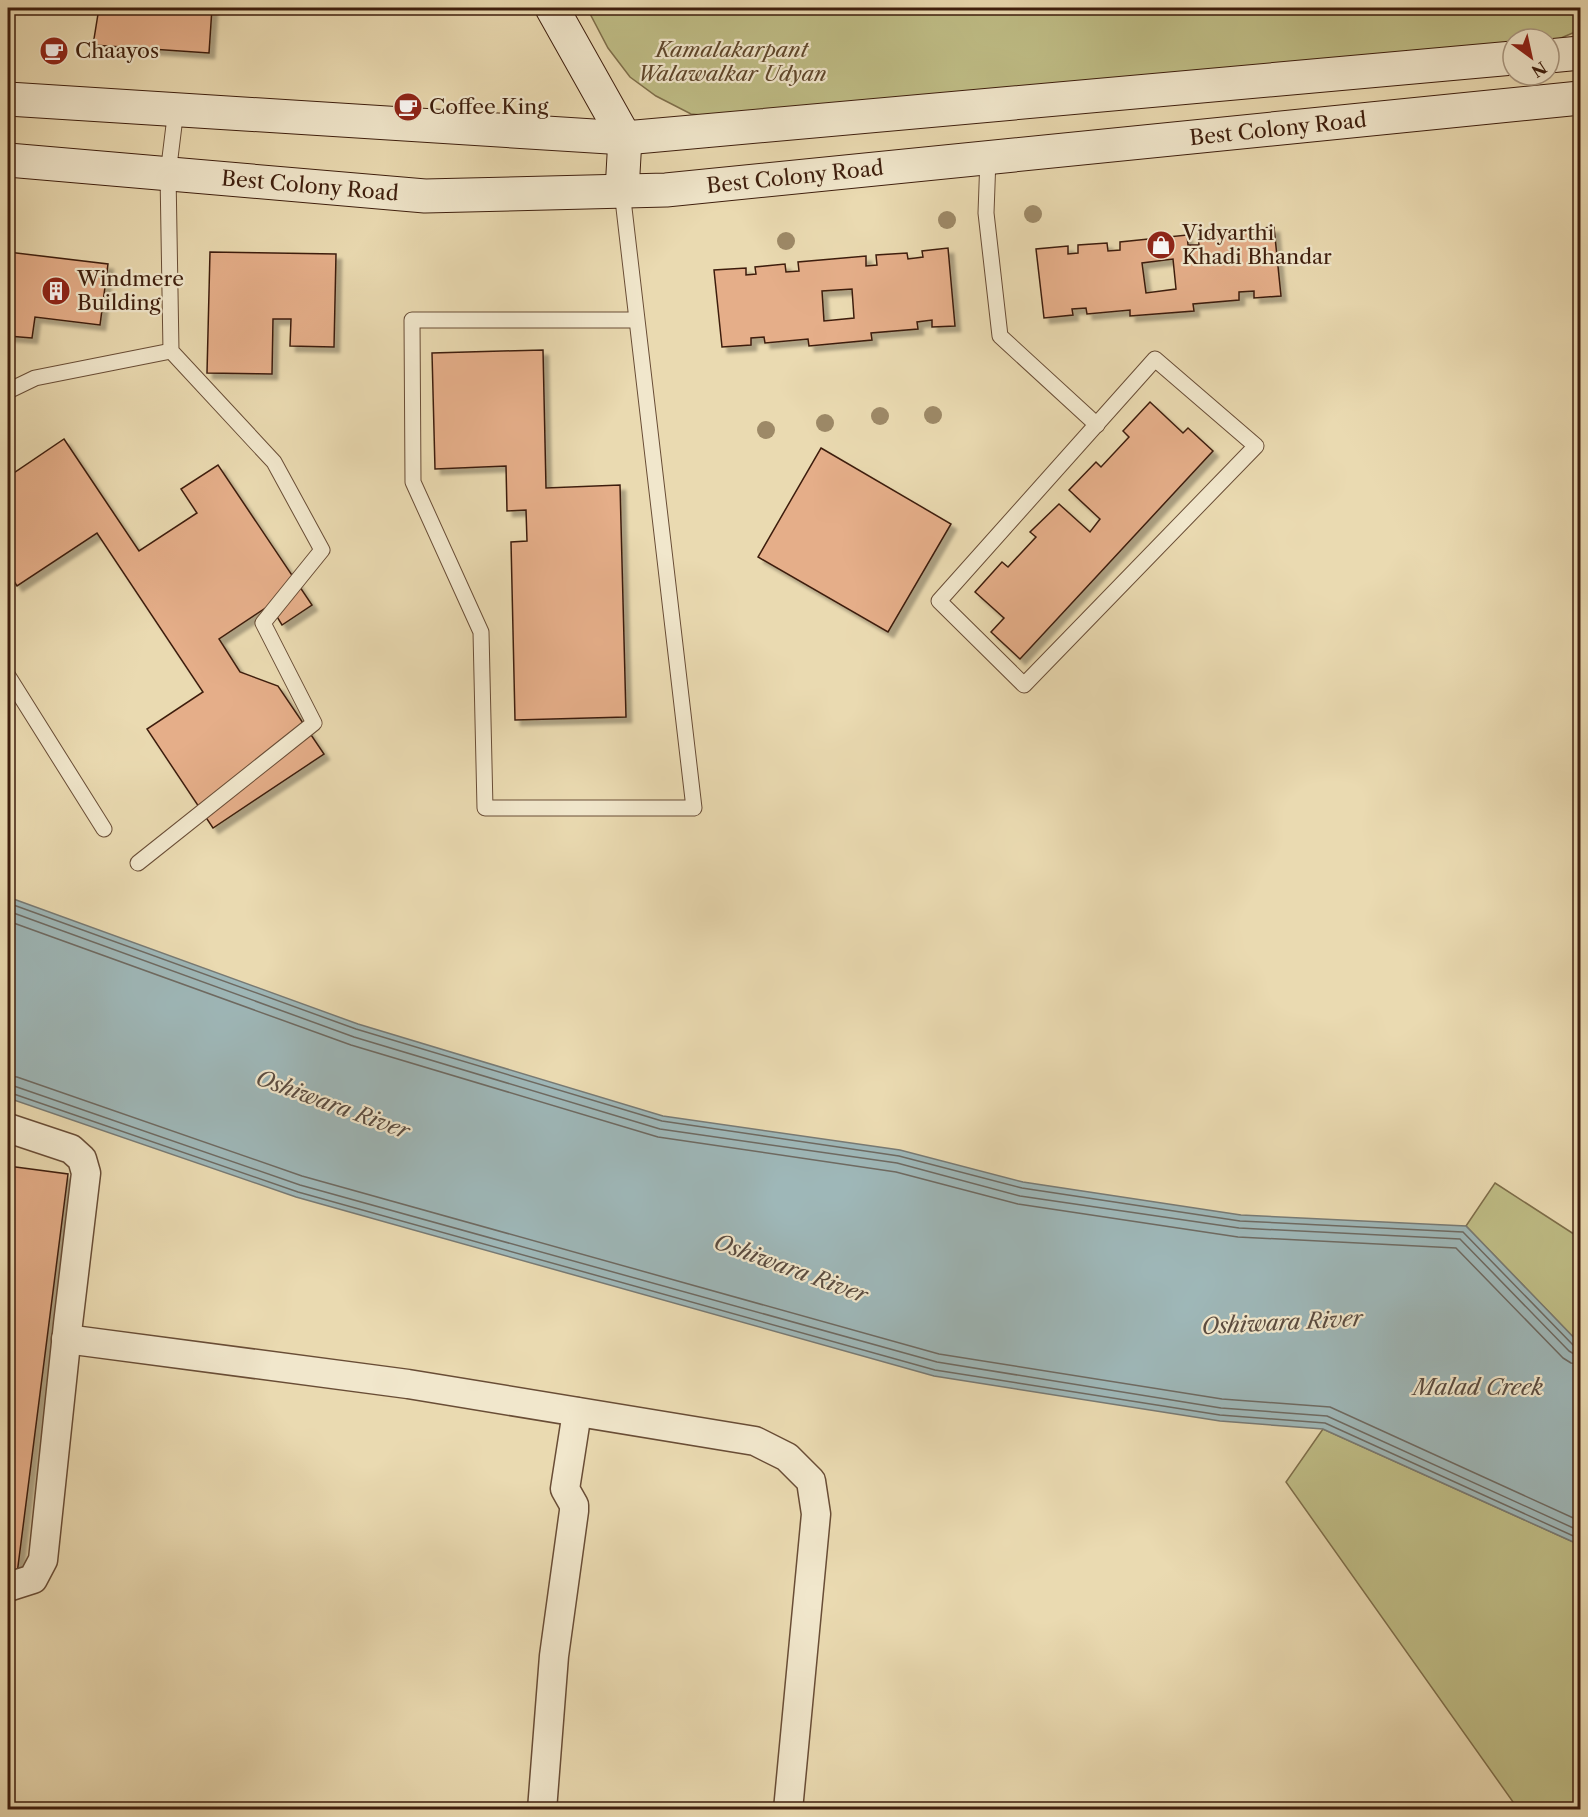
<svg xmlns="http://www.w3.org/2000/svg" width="1588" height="1817" viewBox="0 0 1588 1817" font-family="'Libre Caslon Text',serif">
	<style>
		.green { fill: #bfbd86; stroke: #7e6e4a; stroke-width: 1.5 }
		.water { fill: #9eb7b8; stroke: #787a74; stroke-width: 1.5 }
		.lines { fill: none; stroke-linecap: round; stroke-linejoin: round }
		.shore { stroke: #6e6a62; stroke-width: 1.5 }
		.building { fill: #e5ae89; stroke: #3e1e0d; stroke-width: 1.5; fill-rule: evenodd; filter: url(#shadow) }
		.lane-casing { stroke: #694d36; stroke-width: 17 }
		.street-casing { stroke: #694d36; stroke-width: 31 }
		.secondary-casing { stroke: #3e1e0d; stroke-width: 35 }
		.lane { stroke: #f1e7cc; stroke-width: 15 }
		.street { stroke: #f1e7cc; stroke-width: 28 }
		.secondary { stroke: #f1e7cc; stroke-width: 33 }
		.tree { fill: #9d8967 }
		.labels { text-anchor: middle; stroke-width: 4.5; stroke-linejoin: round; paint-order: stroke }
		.park-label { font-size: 21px; font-style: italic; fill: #5e462b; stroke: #f1e7cc }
		.poi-label { font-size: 21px; fill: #3e1e0d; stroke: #f1e7cc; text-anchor: start }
		.street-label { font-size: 21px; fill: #3e1e0d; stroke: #f1e7cc }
		.water-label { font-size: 22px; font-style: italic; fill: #5b4c40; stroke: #f1e7cc }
	</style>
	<defs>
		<filter id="shadow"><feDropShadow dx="5.5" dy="5.5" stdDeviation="1.5" flood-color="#0004"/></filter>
	</defs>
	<rect width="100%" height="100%" fill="#eadab1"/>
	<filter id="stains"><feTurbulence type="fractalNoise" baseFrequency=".00333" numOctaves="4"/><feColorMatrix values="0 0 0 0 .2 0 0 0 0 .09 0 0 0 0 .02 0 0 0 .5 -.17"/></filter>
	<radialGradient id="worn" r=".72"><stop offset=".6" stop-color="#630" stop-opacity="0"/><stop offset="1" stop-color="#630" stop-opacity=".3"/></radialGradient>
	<!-- green -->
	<g class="green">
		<path d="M587 8H1580V30L1549 43V39H1513V54L730 118 691 114 656 96 630 77 608 48Z"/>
		<path d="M1495 1183 1580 1238V1344L1466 1226Z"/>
		<path d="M1323 1429 1580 1545V1809H1518L1286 1482Z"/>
	</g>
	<!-- water -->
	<path class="water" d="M8 897 358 1024 663 1116 900 1150 1023 1182 1241 1215 1466 1226 1580 1344V1545L1323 1429 1220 1421 934 1376 296 1197 8 1098Z"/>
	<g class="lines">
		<!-- shore -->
		<g class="shore">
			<path d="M8 903 356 1029 662 1121 899 1156 1022 1188 1240 1221 1463 1232 1574 1346 1580 1348"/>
			<path d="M8 911 354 1037 660 1129 897 1163 1020 1196 1239 1228 1460 1239 1569 1351 1574 1354 1580 1355"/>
			<path d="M8 921 351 1045 658 1137 896 1172 1018 1204 1238 1237 1456 1248 1563 1358 1571 1363 1580 1364"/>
			<path d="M8 1076 17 1077 302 1176 939 1354 1222 1399 1330 1407 1580 1521"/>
			<path d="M8 1085 14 1086 300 1185 937 1362 1221 1408 1327 1416 1580 1531"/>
			<path d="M8 1092 298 1192 935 1370 1220 1415 1325 1423 1580 1539"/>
		</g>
	</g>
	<!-- building -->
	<g class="building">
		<path d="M99 8H212L209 53 93 45Z"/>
		<path d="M1274 227 1281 296 1254 298V291L1239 292V300L1193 304 1194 311 1130 316V310L1087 314 1086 308 1072 309 1073 315 1044 318 1036 249 1068 246V254L1078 253V245L1107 243 1108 251 1120 250V242L1187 235 1188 245H1199L1198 234 1229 232 1230 238 1244 236 1243 230ZM1173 259 1176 289 1146 293 1142 263Z"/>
		<path d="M948 248 955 326 932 327V320L917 322 918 329 871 333 872 340 809 346 808 339 765 343 764 337 751 338V345L722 347 714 270 746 268V275L756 274 755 267 785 264 786 272 799 271 798 262 866 256V266L877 265 876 255 907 253 908 259 923 257 922 251ZM852 289 854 318 824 321 822 291Z"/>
		<path d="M8 252 108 264 100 325 35 317 32 338 8 336Z"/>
		<path d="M210 252 336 254 334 347 290 346 291 319H273L272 374 207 373Z"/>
		<path d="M543 350 546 488 620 485 626 717 515 720 511 542 527 541 526 510 507 511 506 466 435 469 432 353Z"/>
		<path d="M1150 402 1183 433 1188 428 1213 451 1020 659 991 632 1004 618 975 592 1002 562 1008 567 1036 537 1030 532 1059 504 1090 532 1100 519 1069 490 1096 462 1101 467 1129 437 1123 431Z"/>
		<path d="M64 439 139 551 197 513 181 489 218 465 312 605 282 625 270 605 219 639 240 672 278 686 324 754 213 828 147 729 203 692 97 533 17 586 8 572V477Z"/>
		<path d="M821 448 951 524 888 632 758 557Z"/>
		<path d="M8 1166 68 1174 17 1574 8 1573Z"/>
	</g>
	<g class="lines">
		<!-- lane casing -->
		<g class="lane-casing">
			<g id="lane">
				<path d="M988 158 986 213 1000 336 1097 425"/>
				<path d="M622 191 694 808H485L481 632 413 482 412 320H637"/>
				<path d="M1155 359 1256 446 1024 685 939 601Z"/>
				<path d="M8 391 35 378 171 351"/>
				<path d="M8 676 104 829"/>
				<path d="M138 863 314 723 263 623 322 550 274 462 171 351 168 174 176 109"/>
			</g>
		</g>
		<!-- street casing -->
		<g class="street-casing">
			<g id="street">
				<path d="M8 1128 71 1149 82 1159 86 1173 68 1324 43 1560 33 1579 8 1587"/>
				<path d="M66 1339 408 1384 755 1441 787 1457 811 1481 816 1514 788 1810"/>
				<path d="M542 1810 554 1656 574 1511V1505L565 1489 577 1412"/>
			</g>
		</g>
		<!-- secondary casing -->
		<g class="secondary-casing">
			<g id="secondary">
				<path d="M552 8 625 138 622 191"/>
				<path d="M1549 56 1580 53"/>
				<path d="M8 99 625 138 1513 58"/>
				<path d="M8 160 425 196 666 190 1580 98"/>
			</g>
		</g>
		<!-- lane -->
		<use href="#lane" class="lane"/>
		<!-- street -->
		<use href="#street" class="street"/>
		<!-- secondary -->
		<use href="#secondary" class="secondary"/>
	</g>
	<!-- trees -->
	<g class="tree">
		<circle cx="1033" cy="214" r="9"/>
		<circle cx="947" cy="220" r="9"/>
		<circle cx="786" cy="241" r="9"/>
		<circle cx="933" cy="415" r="9"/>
		<circle cx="880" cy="416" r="9"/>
		<circle cx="825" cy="423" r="9"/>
		<circle cx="766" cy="430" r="9"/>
	</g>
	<!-- icons -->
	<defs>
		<g id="cafe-disc" transform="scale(1.5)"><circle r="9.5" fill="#8f2418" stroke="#f1e7cc"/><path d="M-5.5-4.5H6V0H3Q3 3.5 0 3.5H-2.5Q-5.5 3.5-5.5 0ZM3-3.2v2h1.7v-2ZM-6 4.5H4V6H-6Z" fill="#fff"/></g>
		<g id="shop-disc" transform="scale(1.5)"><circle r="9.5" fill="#8f2418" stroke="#f1e7cc"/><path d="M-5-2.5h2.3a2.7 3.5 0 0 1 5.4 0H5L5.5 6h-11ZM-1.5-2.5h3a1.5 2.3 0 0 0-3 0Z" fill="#fff"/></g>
		<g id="building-disc" transform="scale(1.5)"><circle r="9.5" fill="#8f2418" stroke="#f1e7cc"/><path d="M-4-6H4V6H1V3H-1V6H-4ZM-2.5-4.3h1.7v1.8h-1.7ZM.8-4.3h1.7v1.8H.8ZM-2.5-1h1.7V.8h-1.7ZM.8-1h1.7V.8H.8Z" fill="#fff"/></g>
	</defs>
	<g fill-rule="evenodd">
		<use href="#cafe-disc" x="54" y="51"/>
		<use href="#cafe-disc" x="408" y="107"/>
		<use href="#shop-disc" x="1161" y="245"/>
		<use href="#building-disc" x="56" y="291"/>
	</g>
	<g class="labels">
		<!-- park labels -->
		<g class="park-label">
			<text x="732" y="57">Kamalakarpant<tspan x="732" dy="24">Walawalkar Udyan</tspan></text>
		</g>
		<!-- poi labels -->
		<g class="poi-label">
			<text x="75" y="58">Chaayos</text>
			<text x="429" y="114">Coffee King</text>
			<text x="1182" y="240">Vidyarthi<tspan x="1182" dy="24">Khadi Bhandar</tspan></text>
			<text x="77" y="286">Windmere<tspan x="77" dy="24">Building</tspan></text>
		</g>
		<!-- street labels -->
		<g class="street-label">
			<text transform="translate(1278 129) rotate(-6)" y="7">Best Colony Road</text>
			<text transform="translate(795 177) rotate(-6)" y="7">Best Colony Road</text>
			<text transform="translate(310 186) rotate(5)" y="7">Best Colony Road</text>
		</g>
		<!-- water labels -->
		<g class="water-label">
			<text transform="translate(333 1104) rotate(20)" y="8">Oshiwara River</text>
			<text transform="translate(791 1268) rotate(20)" y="8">Oshiwara River</text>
			<text transform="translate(1282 1322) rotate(-3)" y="8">Oshiwara River</text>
			<text x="1478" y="1395">Malad Creek</text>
		</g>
	</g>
	<!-- margin -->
	<rect width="1588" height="1817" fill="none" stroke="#eadab1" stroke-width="30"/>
	<rect x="9" y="9" width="1570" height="1799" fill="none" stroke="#3e1e0d" stroke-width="3"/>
	<rect x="15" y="15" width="1558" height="1787" fill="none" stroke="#3e1e0d" stroke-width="1.5"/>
	<!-- north arrow -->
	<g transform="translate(1531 57) rotate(147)"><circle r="28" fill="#f1e7cc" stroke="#a99780" stroke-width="1.5"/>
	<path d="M0-4.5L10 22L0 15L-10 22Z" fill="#8f2418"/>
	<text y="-9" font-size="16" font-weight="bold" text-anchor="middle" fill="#3e1e0d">N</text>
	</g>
	<rect width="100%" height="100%" filter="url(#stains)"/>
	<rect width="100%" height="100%" fill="url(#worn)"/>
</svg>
